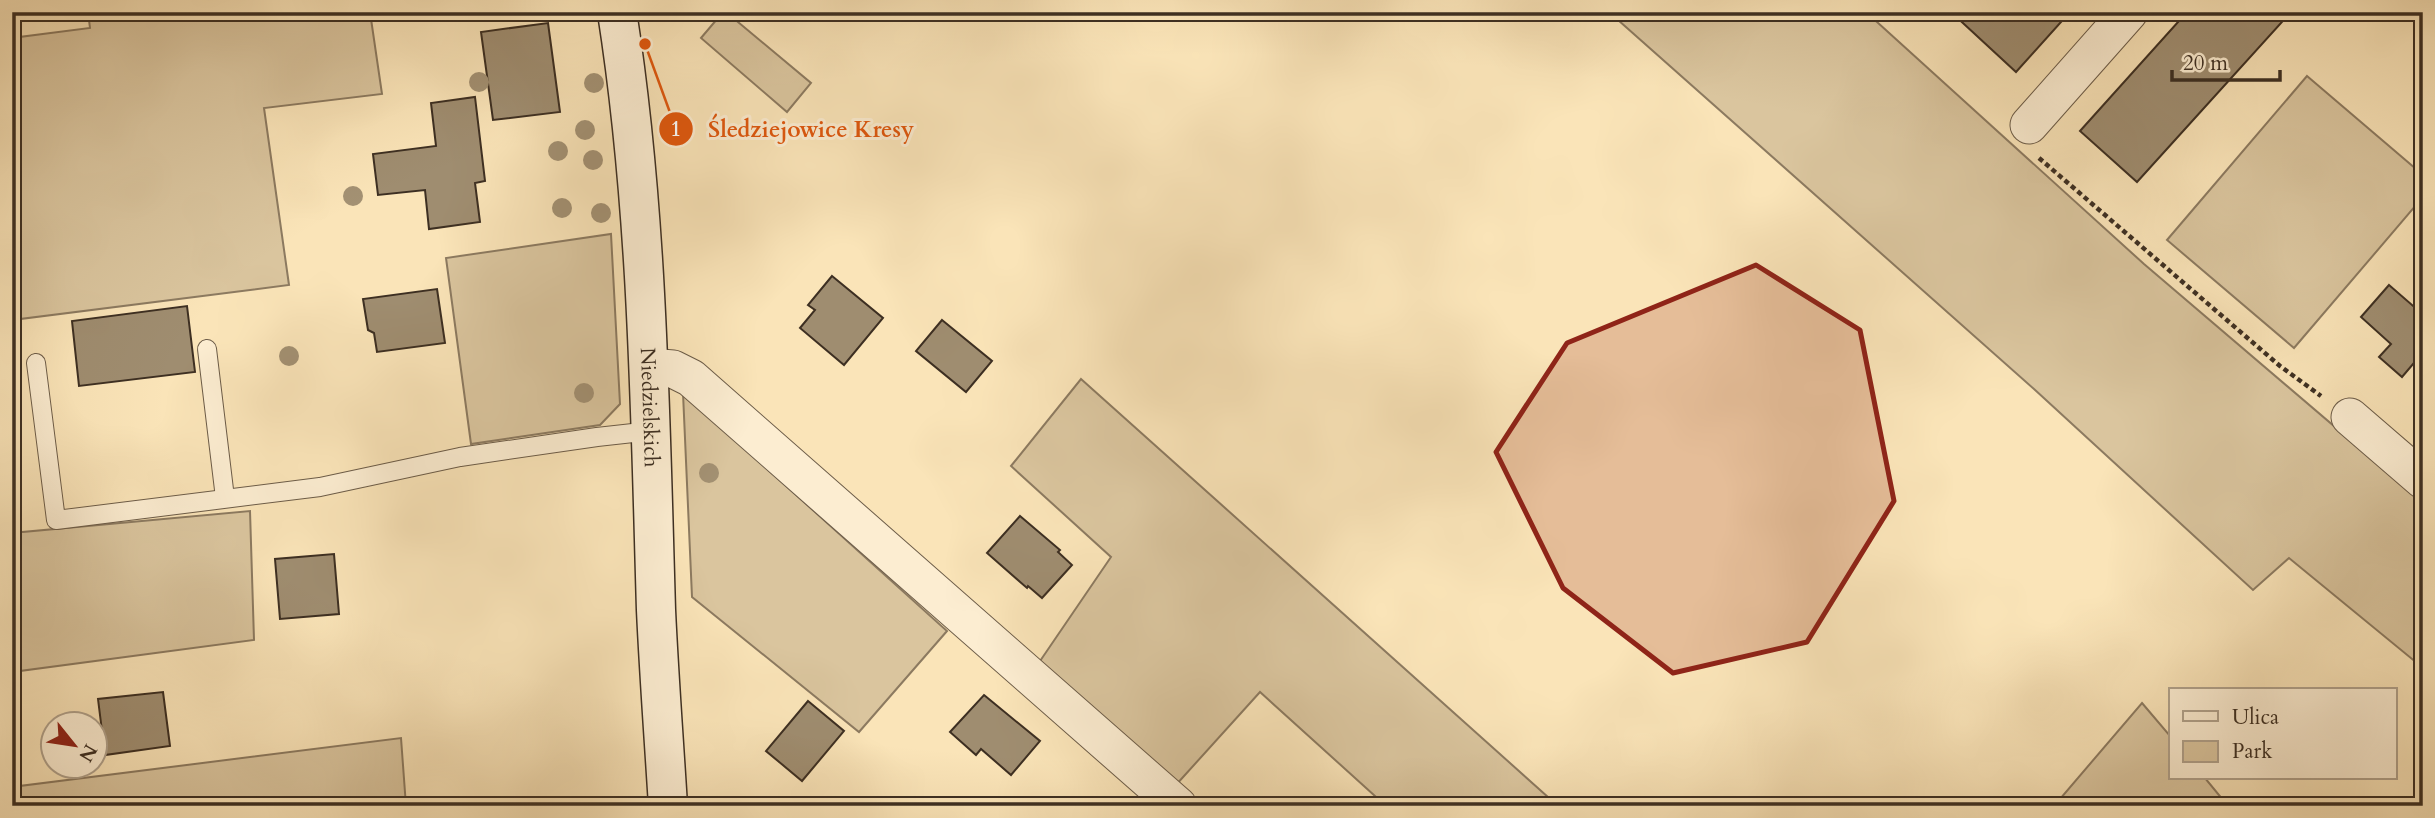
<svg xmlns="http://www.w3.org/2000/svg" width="2435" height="818" viewBox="0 0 2435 818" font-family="Cardo,serif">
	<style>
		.green { fill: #dac59e; stroke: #8c7a60; stroke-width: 2 }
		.building { fill: #9f8d70; stroke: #3d2f22; stroke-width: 2 }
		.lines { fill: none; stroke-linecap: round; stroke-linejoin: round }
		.lane-casing { stroke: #6c5c48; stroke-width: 20 }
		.street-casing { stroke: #6c5c48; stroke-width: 39 }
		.secondary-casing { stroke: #3d2f22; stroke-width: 41 }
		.path { stroke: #3d2f22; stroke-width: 4.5; stroke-dasharray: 5 3.5; stroke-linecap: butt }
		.lane { stroke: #fcedd1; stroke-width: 18 }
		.street { stroke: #fcedd1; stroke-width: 37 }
		.secondary { stroke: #fcedd1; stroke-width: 38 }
		.tree { fill: #a39173 }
		.marked { fill: #8f2418; fill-opacity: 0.2; stroke: #8f2418; stroke-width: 5; stroke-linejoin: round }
		.labels { text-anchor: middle; stroke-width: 6; stroke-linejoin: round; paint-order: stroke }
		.street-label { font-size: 21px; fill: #3d2f22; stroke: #fcedd1 }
		.leader { fill: none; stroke: #df570d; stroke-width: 2.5 }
		.callout-dot { fill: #df570d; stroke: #fcedd1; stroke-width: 2.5 }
		.mark-label { font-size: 21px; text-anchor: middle; font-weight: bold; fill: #fff }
		.callout-label { font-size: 23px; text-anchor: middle; font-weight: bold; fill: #df570d; stroke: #fcedd1; stroke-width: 6; stroke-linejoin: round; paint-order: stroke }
	</style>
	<rect width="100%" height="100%" fill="#fae4b8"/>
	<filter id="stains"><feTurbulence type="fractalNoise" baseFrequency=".00286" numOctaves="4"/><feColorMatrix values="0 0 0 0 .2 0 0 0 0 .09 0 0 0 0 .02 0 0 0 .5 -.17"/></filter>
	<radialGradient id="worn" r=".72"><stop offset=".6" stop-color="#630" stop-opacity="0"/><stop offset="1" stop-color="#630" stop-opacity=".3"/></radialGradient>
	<!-- green -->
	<g class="green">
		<path d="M88 12H370L382 94 264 108 289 285 12 320V38L90 28Z"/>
		<path d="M723 12H726L811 83 787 112 701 38Z"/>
		<path d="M1609 12H1866L2144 264 2423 502V668L2289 558 2253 590 2034 389Z"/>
		<path d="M2307 76 2423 175V197L2294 348 2167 240Z"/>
		<path d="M611 234 620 404 600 425 471 444 446 258Z"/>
		<path d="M1081 379 1558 806H1386L1260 692 1175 786 1038 664 1111 557 1011 466Z"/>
		<path d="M683 393 947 631 859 732 692 597Z"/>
		<path d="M250 511 254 640 12 672V533Z"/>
		<path d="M2142 703 2171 737V778H2205L2228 806H2054Z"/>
		<path d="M401 738 406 806H12V787Z"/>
	</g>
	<!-- building -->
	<g class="building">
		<path d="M1951 12H2070L2016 72Z"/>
		<path d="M2187 12H2291L2137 182 2080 131Z"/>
		<path d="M548 23 560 112 493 120 481 32Z"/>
		<path d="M475 97 485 181 475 183 480 222 429 229 425 190 378 195 373 154 436 146 431 103Z"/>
		<path d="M832 276 883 318 844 365 800 328 815 310 808 305Z"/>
		<path d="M2389 285 2420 312 2423 309V374L2413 364 2402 377 2379 357 2391 344 2361 317Z"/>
		<path d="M437 289 445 343 377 352 374 333 368 330 363 299Z"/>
		<path d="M187 306 195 372 79 386 72 321Z"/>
		<path d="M942 320 992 361 966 392 916 351Z"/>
		<path d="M1020 516 1060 550 1058 552 1072 565 1042 598 1028 586 1027 588 987 553Z"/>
		<path d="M334 554 339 614 280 619 275 559Z"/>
		<path d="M163 692 170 746 105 755 98 699Z"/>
		<path d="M984 695 1040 741 1011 775 981 749 976 755 950 732Z"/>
		<path d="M808 701 844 731 802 781 766 751Z"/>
	</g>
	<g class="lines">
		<!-- lane casing -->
		<g class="lane-casing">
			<g id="lane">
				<path d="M207 349 225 498"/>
				<path d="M36 363 56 520 320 487 460 457 597 437 651 431"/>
			</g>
		</g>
		<!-- street casing -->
		<g class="street-casing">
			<g id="street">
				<path d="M2029 125 2129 12"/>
				<path d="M649 367 673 369 691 378 1178 806"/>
				<path d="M2350 417 2423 480"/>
			</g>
		</g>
		<!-- secondary casing -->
		<g class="secondary-casing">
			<g id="secondary">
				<path id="s1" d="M617 12C648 210 650 410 656 610 659 675 664 741 668 806"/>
			</g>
		</g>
		<!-- path -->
		<path class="path" d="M2039 158 2280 366 2321 396"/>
		<!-- lane -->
		<use href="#lane" class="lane"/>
		<!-- street -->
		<use href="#street" class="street"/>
		<!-- secondary -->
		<use href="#secondary" class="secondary"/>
	</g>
	<!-- trees -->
	<g class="tree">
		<circle cx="479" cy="82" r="10"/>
		<circle cx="594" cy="83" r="10"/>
		<circle cx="585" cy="130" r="10"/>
		<circle cx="558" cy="151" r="10"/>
		<circle cx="593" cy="160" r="10"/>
		<circle cx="353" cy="196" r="10"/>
		<circle cx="562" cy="208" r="10"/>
		<circle cx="601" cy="213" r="10"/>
		<circle cx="289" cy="356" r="10"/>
		<circle cx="584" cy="393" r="10"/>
		<circle cx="709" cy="473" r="10"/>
	</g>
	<!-- marked area -->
	<path class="marked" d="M1756 265 1860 330 1894 501 1807 642 1673 673 1563 588 1496 452 1567 343Z"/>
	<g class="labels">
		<!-- street labels -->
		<g class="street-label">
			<text dy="7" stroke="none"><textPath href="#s1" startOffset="397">Niedzielskich</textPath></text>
		</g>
	</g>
	<!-- callouts -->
	<path class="leader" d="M645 44L676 129"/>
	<g class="callout-dot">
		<circle cx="645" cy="44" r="7"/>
		<circle cx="676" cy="129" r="18"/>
	</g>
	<g class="mark-label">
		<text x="676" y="136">1</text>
	</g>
	<g class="callout-label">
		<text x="811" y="137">Śledziejowice Kresy</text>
	</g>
	<!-- margin -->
	<rect width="2435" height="818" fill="none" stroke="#fae4b8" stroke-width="42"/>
	<rect x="14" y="14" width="2407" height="790" fill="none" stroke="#3d2f22" stroke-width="3.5"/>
	<rect x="21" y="21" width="2393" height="776" fill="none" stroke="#3d2f22" stroke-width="2"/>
	<!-- legend -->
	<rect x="2169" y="688" width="228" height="91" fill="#fcedd1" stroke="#b0a18b" stroke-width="2"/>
	<rect x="2183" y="711" width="35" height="10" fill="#fcedd1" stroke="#b0a18b" stroke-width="2"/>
	<text x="2232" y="724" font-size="21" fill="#3d2f22">Ulica</text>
	<rect x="2183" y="741" width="35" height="21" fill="#dac59e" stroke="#b0a18b" stroke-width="2"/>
	<text x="2232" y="758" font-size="21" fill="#3d2f22">Park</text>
	<!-- north arrow -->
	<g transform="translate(74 745) rotate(120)"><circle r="33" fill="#fcedd1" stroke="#b0a18b" stroke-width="2"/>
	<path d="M0-5L12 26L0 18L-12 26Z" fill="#8f2418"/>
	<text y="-10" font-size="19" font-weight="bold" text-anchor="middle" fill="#3d2f22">N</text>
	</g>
	<!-- scale -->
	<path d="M2172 70v10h108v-10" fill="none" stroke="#3d2f22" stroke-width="3.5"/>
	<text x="2183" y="70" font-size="21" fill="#3d2f22" stroke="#fcedd1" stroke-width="5" paint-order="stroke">20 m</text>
	<rect width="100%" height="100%" filter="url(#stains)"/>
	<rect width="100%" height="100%" fill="url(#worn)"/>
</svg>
